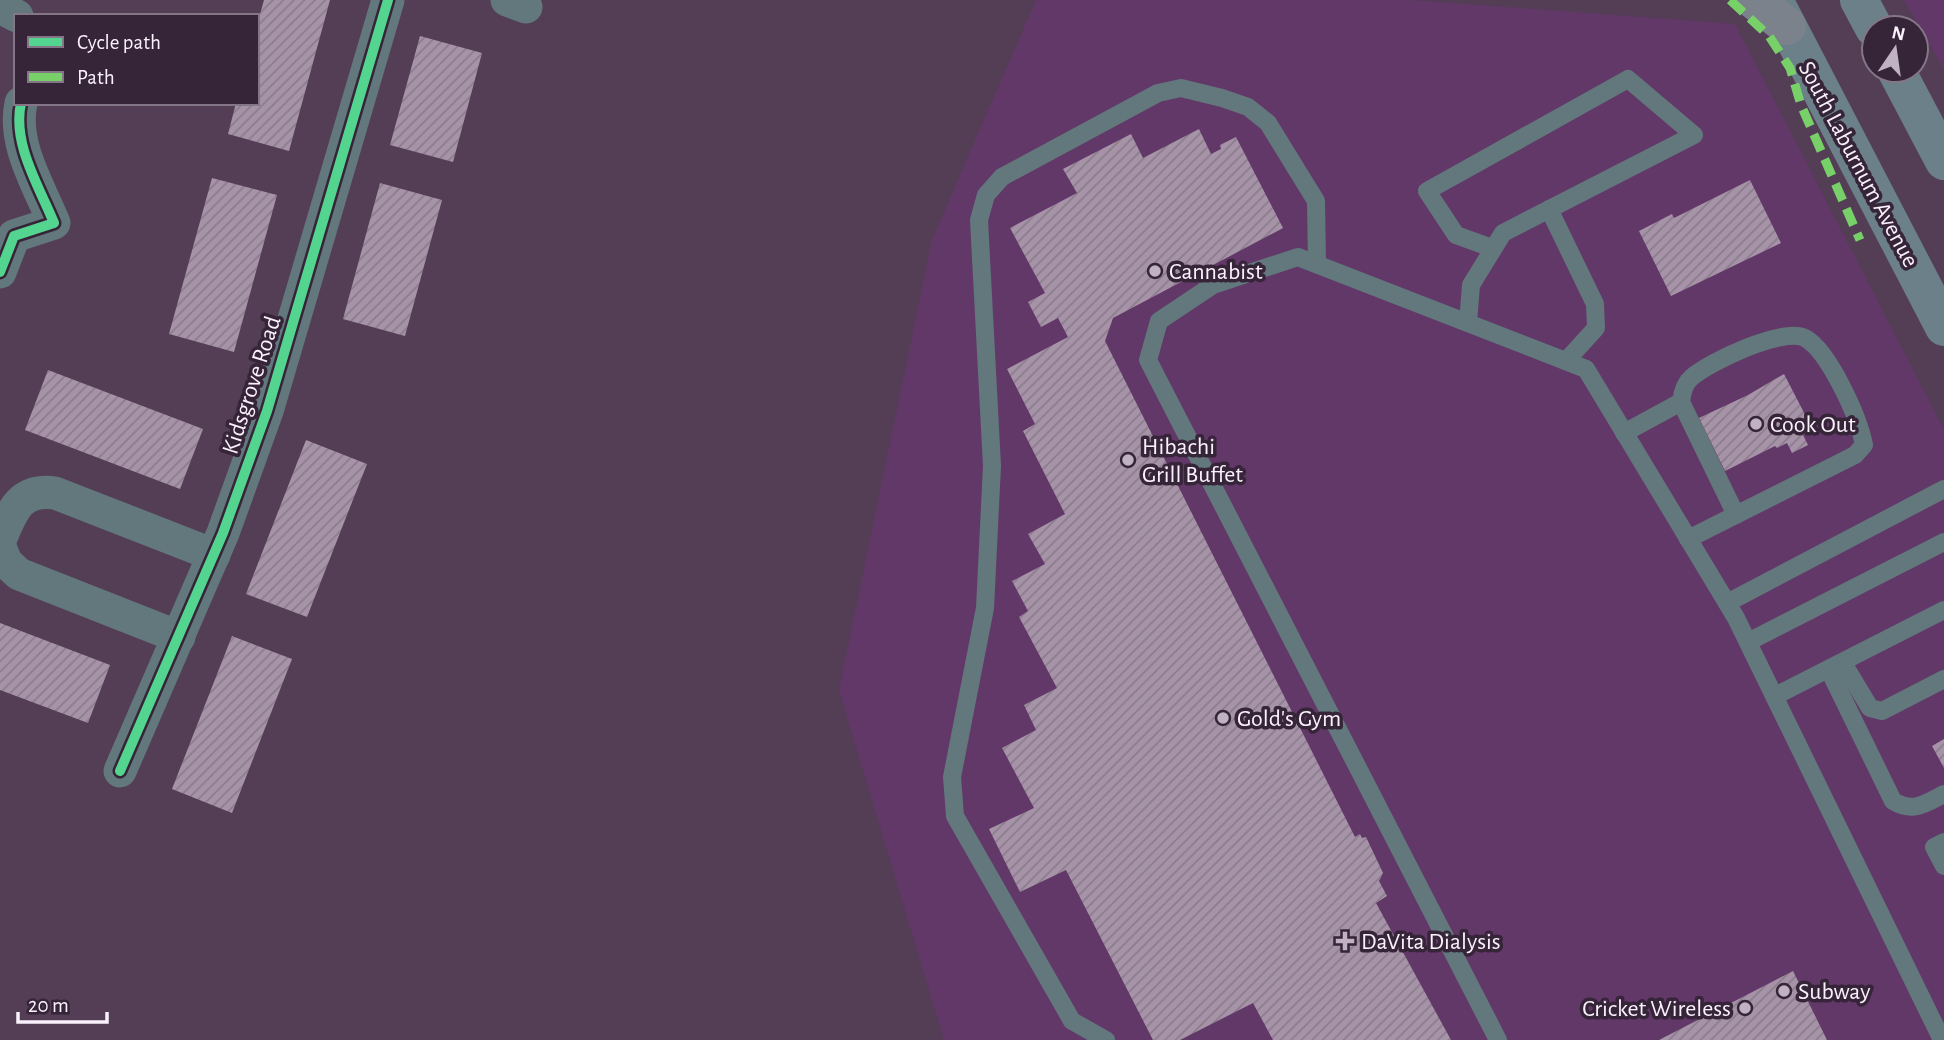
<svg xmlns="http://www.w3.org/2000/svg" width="1944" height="1040" viewBox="0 0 1944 1040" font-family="'Alegreya Sans',sans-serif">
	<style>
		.built { fill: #623868 }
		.building { fill: url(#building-hatch) }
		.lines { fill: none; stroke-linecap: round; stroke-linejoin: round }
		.lane { stroke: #62787d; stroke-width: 18 }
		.street { stroke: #62787d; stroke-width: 33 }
		.primary { stroke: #6b8089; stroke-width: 38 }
		.highway { stroke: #7c828c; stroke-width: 38 }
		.quiet { stroke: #78d068; stroke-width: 9; stroke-dasharray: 18 9; stroke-linecap: butt }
		.cycleway-casing { stroke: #362439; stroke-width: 15 }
		.cycleway { stroke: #53d58f; stroke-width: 10 }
		.poi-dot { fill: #c0b2c2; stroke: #362439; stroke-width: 2.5 }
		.labels { text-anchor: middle; stroke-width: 7; stroke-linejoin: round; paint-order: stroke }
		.street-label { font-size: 24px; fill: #fbf1fc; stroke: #362439 }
		.poi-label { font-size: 24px; fill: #fbf1fc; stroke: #362439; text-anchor: start }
	</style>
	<defs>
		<pattern id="building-hatch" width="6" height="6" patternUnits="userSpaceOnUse" patternTransform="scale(1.75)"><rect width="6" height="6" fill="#a693a8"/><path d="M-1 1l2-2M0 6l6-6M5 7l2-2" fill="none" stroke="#8b7c8c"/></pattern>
	</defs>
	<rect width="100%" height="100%" fill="#533e56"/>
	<!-- built -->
	<g class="built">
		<path d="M1036 0H1411L1735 24 1944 430V1040H944L839 690 932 240Z"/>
		<path d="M1904 0H1944V69Z"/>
	</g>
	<!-- building -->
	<g class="building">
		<path d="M264 0H330L289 151 228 134 236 103H257V25Z"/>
		<path d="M420 36 482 53 453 162 390 145Z"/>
		<path d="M1199 129 1211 154 1221 149 1220 145 1236 137 1283 228 1113 318 1105 341 1355 837 1360 834 1362 838 1366 837 1383 873 1379 881 1387 896 1376 903 1451 1040H1273L1253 1003 1180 1040H1153L1066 870 1020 892 989 829 1034 808 1002 748 1036 730 1024 705 1057 688 1019 617 1028 611 1012 581 1045 564 1028 534 1065 514 1023 431 1035 424 1007 369 1068 337 1058 318 1041 327 1028 302 1045 293 1010 228 1077 193 1063 169 1131 134 1143 158Z"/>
		<path d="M212 178 277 195 234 352 169 334Z"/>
		<path d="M1750 180 1781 243 1671 296 1639 231 1672 214 1674 218Z"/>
		<path d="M380 183 442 200 405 336 343 319Z"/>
		<path d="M48 370 203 429 180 489 25 430Z"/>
		<path d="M1784 374 1813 430 1803 435 1808 445 1792 453 1787 443 1777 448 1775 446 1725 471 1699 418 1748 395Z"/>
		<path d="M306 440 367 464 307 617 246 594Z"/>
		<path d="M0 623 110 665 88 723 0 690Z"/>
		<path d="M232 636 292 659 232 813 172 789Z"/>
		<path d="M1944 739V768L1932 746Z"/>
		<path d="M1793 971 1827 1040H1659Z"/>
	</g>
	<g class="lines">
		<!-- lane -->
		<g class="lane">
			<path d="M1549 209 1595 304 1596 328 1566 361"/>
			<path d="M1468 323 1471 285 1503 233 1694 135 1628 79 1427 191 1456 235 1492 248"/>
			<path d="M1681 402 1736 515"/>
			<path d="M1624 433 1681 402C1682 394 1684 384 1691 378 1709 362 1782 327 1805 338 1829 351 1859 418 1864 445L1855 455 1688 539"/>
			<path d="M1727 603 1944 489"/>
			<path d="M1748 642 1944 542"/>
			<path d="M1843 663 1870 708 1882 711 1944 679"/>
			<path d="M1829 670 1893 801C1913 813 1925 804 1944 794"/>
			<path d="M1775 696 1944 610"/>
			<path d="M1944 842 1934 847 1944 866"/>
			<path d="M1106 1040 1072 1021 955 816 952 777 985 608 992 466 979 220 986 195 1002 177 1158 93 1181 88 1222 98 1248 107 1268 123 1316 201 1317 264"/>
			<path d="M1498 1040 1148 360 1159 321 1213 285 1298 257 1586 369 1736 618 1942 1040"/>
		</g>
		<!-- street -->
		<g class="street">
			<path d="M507 0 526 7"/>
			<path d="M0 7 17 16"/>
			<path d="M0 272 14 236 54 223C39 186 12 144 21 103"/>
			<path d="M0 540C12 512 19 488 55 493L214 555"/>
			<path d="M0 547 6 562 19 574 179 637"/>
			<path d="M120 771 223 533 267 411 388 0"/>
		</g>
		<!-- primary -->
		<g class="primary">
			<path d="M1774 0 1944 327"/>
			<path d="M1859 0 1874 28"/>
			<path d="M1896 70 1944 161"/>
		</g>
		<!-- highway -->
		<path class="highway" d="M1754 0 1787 26"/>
		<!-- quiet -->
		<path class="quiet" d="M1730 0 1769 36 1790 68 1801 105 1860 240"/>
		<!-- cycleway casing -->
		<g class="cycleway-casing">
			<g id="cycleway">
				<path d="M0 272 14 236 54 223C39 186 12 144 21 103"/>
				<path d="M120 771 223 533 267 411 388 0"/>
			</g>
		</g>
		<!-- cycleway -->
		<use href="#cycleway" class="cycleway"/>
	</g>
	<!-- markers -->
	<g class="poi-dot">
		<circle cx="1155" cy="271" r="7"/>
		<circle cx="1756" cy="424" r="7"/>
		<circle cx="1128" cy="460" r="7"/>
		<circle cx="1223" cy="718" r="7"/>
		<path d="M1341.5 930.5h7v7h7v7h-7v7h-7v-7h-7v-7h7z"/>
		<circle cx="1784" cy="991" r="7"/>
		<circle cx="1745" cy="1008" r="7"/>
	</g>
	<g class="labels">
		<!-- street labels -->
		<g class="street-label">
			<text transform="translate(1859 164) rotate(62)" y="8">South Laburnum Avenue</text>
			<text transform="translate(251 385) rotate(-72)" y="8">Kidsgrove Road</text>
		</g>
		<!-- poi labels -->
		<g class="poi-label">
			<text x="1169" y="279">Cannabist</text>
			<text x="1770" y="432">Cook Out</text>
			<text x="1142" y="454">Hibachi<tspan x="1142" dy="28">Grill Buffet</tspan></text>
			<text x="1237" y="726">Gold's Gym</text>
			<text x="1361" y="949">DaVita Dialysis</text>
			<text x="1798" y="999">Subway</text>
			<text x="1731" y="1016" text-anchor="end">Cricket Wireless</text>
		</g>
	</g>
	<!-- legend -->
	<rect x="14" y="14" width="245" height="91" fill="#362439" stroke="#857687" stroke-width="2"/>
	<rect x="28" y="37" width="35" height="10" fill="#53d58f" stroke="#857687" stroke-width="2"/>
	<text x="77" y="49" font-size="21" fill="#fbf1fc">Cycle path</text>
	<rect x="28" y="72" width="35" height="10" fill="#78d068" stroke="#857687" stroke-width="2"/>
	<text x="77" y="84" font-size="21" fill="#fbf1fc">Path</text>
	<!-- north arrow -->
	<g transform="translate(1895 49) rotate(13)"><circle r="33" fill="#362439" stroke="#857687" stroke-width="2"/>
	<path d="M0-5L12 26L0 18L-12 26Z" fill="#c0b2c2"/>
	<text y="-10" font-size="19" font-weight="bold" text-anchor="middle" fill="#fbf1fc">N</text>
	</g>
	<!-- scale -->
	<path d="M18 1012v10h89v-10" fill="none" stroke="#fbf1fc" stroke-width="3.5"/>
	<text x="28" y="1012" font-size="21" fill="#fbf1fc" stroke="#362439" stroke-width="5" paint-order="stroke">20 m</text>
</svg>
